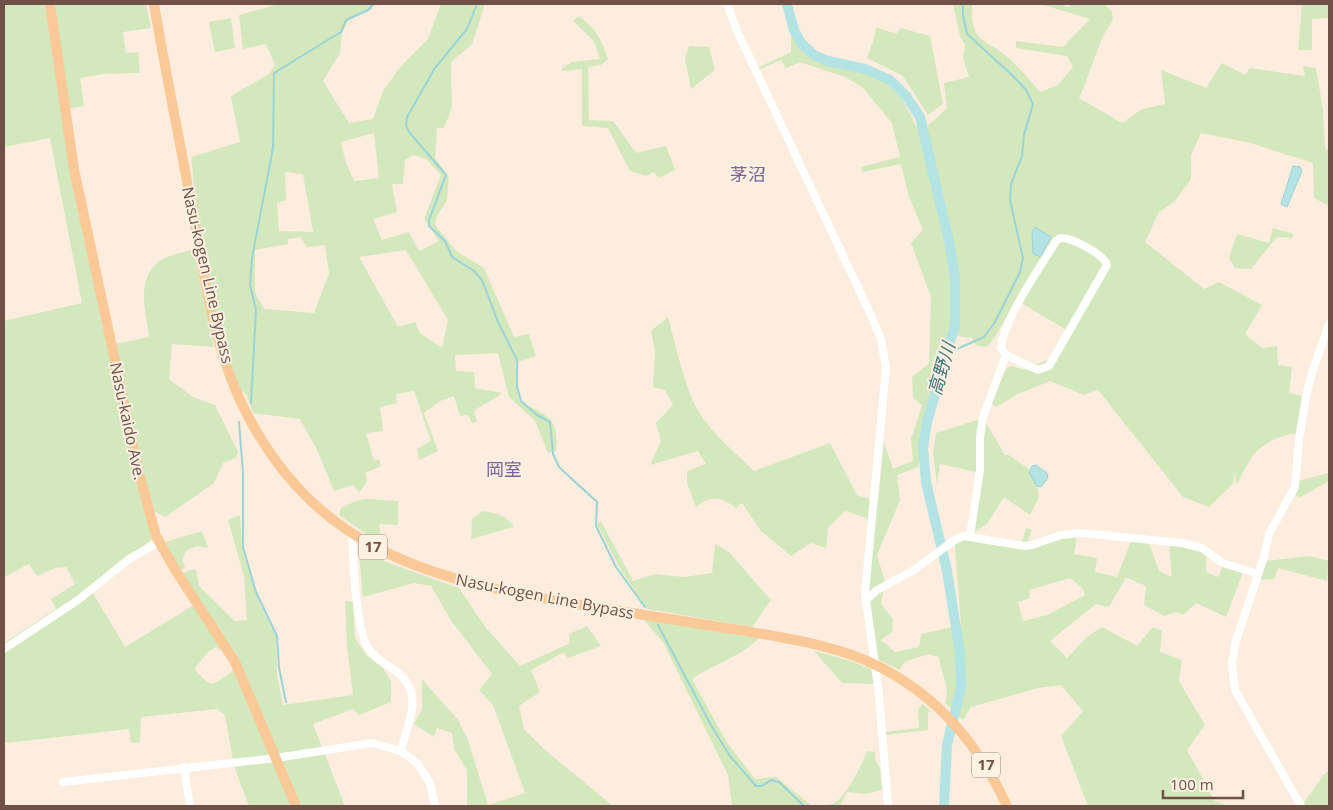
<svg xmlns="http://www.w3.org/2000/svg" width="1333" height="810" viewBox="0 0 1333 810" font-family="'Open Sans','Noto Sans JP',sans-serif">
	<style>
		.green { fill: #d4e8be; fill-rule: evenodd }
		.water { fill: #b4e3e4; stroke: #9ad4d6 }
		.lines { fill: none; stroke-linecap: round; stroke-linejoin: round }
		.stream { stroke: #9ad4d6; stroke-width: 2 }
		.river { stroke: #b4e3e4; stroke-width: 10 }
		.minor { stroke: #fff; stroke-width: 8 }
		.major { stroke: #fac997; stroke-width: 10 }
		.labels { text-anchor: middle; stroke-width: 4; stroke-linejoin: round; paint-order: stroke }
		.shield { fill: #fff1e4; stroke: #9c8176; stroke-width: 1 }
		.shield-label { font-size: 15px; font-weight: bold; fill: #715147 }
		.street-label { font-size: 16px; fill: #715147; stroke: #fff1e4 }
		.neighbourhood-label { font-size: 18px; fill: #7e6394; stroke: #fff1e4 }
		.water-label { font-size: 18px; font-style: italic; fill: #3c7477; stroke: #fff1e4 }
	</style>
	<rect width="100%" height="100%" fill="#fcedde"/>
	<!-- green -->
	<g class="green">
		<path d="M4 4H46L152 539 90 588 125 647 194 605 224 650 221 651 216 647 209 651 194 669 207 682 213 684 229 674 235 667 183 574 189 570H196L199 586 235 621 247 620 244 576 228 520 240 515 242 547 260 604 276 636 277 674 283 705 353 695 347 647 345 601 353 602 355 638 367 656 383 668 391 681V702L359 715 353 709 313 724 345 806H249L234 766 225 715 217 709 141 717 140 742 131 743 129 729 6 743 4 740V643L56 609 51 599 75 584 66 567 55 568 37 576 29 564 4 577V321L82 303 50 138 4 147Z"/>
		<path d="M55 4H146L151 28 123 32 126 53 138 52 140 73 103 74 80 78 84 106 67 109Z"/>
		<path d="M279 4H376L372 9 348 21 342 33 340 53 323 81 349 123 373 119 383 91 401 66 428 39 441 4H485L472 44 451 62 452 107 444 128H437L435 158 449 177 447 200 437 216 435 225 456 251 484 268 514 337 529 334 536 356 515 363 519 401C547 416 559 416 556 451L548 453 535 421 509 397 498 353 455 355 456 371 474 372 475 388 502 393C494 401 483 403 474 411L477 422 472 423 468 415 460 416 454 396 442 400 424 413 438 451 419 460 417 449 431 441 414 391 396 394 397 403 380 407 383 431 366 433 374 461 379 459 381 466 365 473 367 481 359 493 353 485 334 491 317 450 300 419 253 413 246 394 240 390C212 316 198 235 191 157L240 142 231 96 269 74 275 65 266 44 243 49 239 15ZM374 133 379 178 354 181 345 160 341 142ZM414 155 426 159 441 175 424 219 439 241 419 251 409 232 382 240 373 219 397 212 392 184H403L405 160ZM285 172 303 174 313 232 279 231 277 203 286 200ZM301 237 306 247 325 245 329 273 314 313 264 309 255 292V250L288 244V239ZM406 250 448 320 442 348 420 333 415 322 398 327 359 257Z"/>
		<path d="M953 4H972C970 45 986 37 1011 60 1021 69 1030 81 1040 92L1058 85 1073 67 1067 56 1016 48V41L1063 47 1090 19 1040 4H1058L1069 7 1071 4H1105L1112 12 1113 20C1096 43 1092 72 1079 98L1122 123 1142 109 1165 104 1161 70 1206 88 1222 63 1245 75 1250 68 1305 76 1303 66 1316 68 1323 110 1325 149 1329 150V206L1314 198 1313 163 1251 143 1201 133 1191 155V179L1174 202 1159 212 1145 242 1204 289 1219 282 1262 305 1245 334 1262 348 1277 346 1278 365 1292 367 1289 393 1303 396 1296 433C1264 439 1251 452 1238 483H1236L1235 470 1233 484 1209 507 1183 497 1098 390 1084 395 1050 381 1018 394 996 407 991 403 1006 369 1011 366 1027 370 1044 361 1058 358 1072 333 1016 300 995 337 987 347 977 346 972 338 949 335 926 415 918 467 897 475 900 500 877 555 885 582 881 604 893 619 892 632 881 640 895 652 919 647 921 634 961 625 955 545 964 540 1020 548 1026 528 1032 530 1025 548 1062 537 1077 535 1074 554 1097 558 1095 572 1117 577 1131 541 1149 543 1159 571 1172 577 1169 544 1194 546 1206 555V572L1218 577 1223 566 1243 572 1226 617 1196 603 1183 615 1176 612 1164 616 1144 605 1146 586 1126 577 1109 607 1096 604 1050 641 1067 658 1088 636 1102 627 1137 646 1153 627 1162 631 1160 652 1182 660 1179 681 1205 725 1187 750 1215 801 1229 806H1088L1061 736 1083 711 1061 685 1038 688 971 707 963 720 945 703C951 688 940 672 939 657L928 654 904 662 900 670 879 660 868 592 870 552 867 518 845 511 828 528 826 548 811 543 791 556 761 531 742 503 736 508C720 496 712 495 696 507L687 483V471L706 464 698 451 650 465 661 441 656 423 673 405 665 390 653 387 655 352 651 331 668 317C676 346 684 386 699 412 713 435 736 453 754 471L830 443 857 495 878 502 884 442 893 469 913 461 911 439 922 405 913 398 912 377 929 363 931 297 911 243 923 230 909 197 901 164 862 172 861 167 900 157 892 123 862 87 845 77 800 62 786 68 781 60 758 70 757 68 791 52V36H795C819 79 861 58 890 85 904 99 912 116 919 134L947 108 944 83 969 77 963 58 965 45 960 36ZM1070 578 1083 589 1085 595 1047 615 1023 621 1018 602 1030 598 1029 590Z"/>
		<path d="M1302 4H1329V18L1312 19V50H1298Z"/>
		<path d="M579 16C596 28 602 40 608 59L601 65 588 67 589 120 613 121 636 153 666 146 675 170 659 178 654 172 646 176 630 171 608 128 582 126V69L562 71V68L572 62 600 59 594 41 573 21Z"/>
		<path d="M231 18 235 48 215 52 209 22Z"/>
		<path d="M876 27 896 34 901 28 930 36 943 104 928 115 903 76 867 58 874 39Z"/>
		<path d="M689 46 709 47 715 70 691 89 685 59Z"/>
		<path d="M1273 228 1293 234 1292 238 1277 237 1251 269 1235 268 1229 258 1237 234 1269 243Z"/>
		<path d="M193 249 214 347 172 344 169 379 193 397 215 405 238 452 236 458 223 463 214 483 165 517 152 510 115 344 149 337C146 313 136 282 157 263 165 256 182 253 193 249Z"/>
		<path d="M980 419 976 472 940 464 937 484 933 453 936 433Z"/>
		<path d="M986 423 1005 455H1009L1030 470 1029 473C1042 495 1042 492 1030 515L1004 497 987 524 975 532 983 425Z"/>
		<path d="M1329 473V481L1299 498 1295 494 1298 481Z"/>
		<path d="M367 499 398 501V525L379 524 382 545 339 515 341 508 358 500Z"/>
		<path d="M482 511C496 513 506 515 514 527L471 539 472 519Z"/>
		<path d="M601 521 633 581 654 574 684 577 712 573 715 544 729 552 771 600 752 627 647 609 619 567 597 524Z"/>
		<path d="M202 531 208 548 197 546 187 550 182 559 185 568 180 570 165 542Z"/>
		<path d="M362 550 386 562 459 588 486 628 520 666 570 643 569 634 587 626 601 646 568 658 564 652 531 670 540 692 519 706 524 729 545 750 613 806H467V770L454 749 452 733 437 728 434 737 414 724 422 709V679L458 720 468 740 488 805 525 793 493 705 479 690 492 674 452 622 431 586 414 583 363 597 359 553Z"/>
		<path d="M1310 556 1329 561 1327 581 1278 568 1274 579 1259 580 1266 561Z"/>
		<path d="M643 619 759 638C741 657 713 664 692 679L726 741 755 779 776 777 812 806H732L728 775 663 642Z"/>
		<path d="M814 651 851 661 873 670 875 684 842 683Z"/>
		<path d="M923 704 931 711 928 713V730L886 735V732L919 728 918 709Z"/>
		<path d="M867 751 875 752V760L880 768 882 790 865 794 847 792 840 806H825C828 805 833 804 836 802 846 796 863 763 867 751Z"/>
		<path d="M1326 772H1329V806H1301Z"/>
	</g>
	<!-- water -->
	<g class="water">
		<path d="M1293 166 1300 167 1302 171 1287 207 1281 204Z"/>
		<path d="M1035 227 1051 237 1040 257 1033 253 1032 232Z"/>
		<path d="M1036 465 1047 473 1048 478 1041 487 1037 486 1029 473 1032 466Z"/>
	</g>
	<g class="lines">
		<!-- stream -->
		<g class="stream">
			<path d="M477 4 467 29 435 68 407 117 406 125 409 132 446 175 429 220V226L445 241 452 257 474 271 482 280 498 322 517 360V386L521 401 537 415 550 422 553 454 559 467 597 502 596 526 616 567 645 607"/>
			<path d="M948 353 984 337 995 322 1020 272 1023 258 1010 200 1011 184 1022 156 1024 135 1033 104 1026 90 1012 75 967 34 963 15V4"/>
			<path d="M251 403 256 310 250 285 252 258 273 148 274 73 341 32 346 20 368 10 373 4"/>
			<path d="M239 422 243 473V547L256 592 277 636 279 668 286 702"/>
			<path d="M658 625 712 727 730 756 756 786H762L771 780 779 782 804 806"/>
		</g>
		<!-- river -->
		<path class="river" d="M787 4 794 30 801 43 814 55 828 61 865 69 890 80 906 96 920 117 949 241 955 277V325L927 422 923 448 926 482 947 571 960 653 961 687 947 745 944 806"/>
		<!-- minor -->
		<g class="minor">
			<path d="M727 4 737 31 871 315 881 339 886 368 865 593 879 695 888 806"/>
			<path d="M1060 238C1072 237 1103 254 1107 265L1049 366 1038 370 1006 355 1001 348C1004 318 1040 268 1056 241Z"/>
			<path d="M352 534C353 559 356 623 366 644 371 655 381 661 390 667 427 690 409 717 401 751"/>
			<path d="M970 536 980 470V437L983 417 1006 355"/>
			<path d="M866 600 877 590 914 570 956 539 964 536 1025 546 1032 545 1061 535 1081 533 1182 543 1202 548 1223 563 1258 574"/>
			<path d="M4 649 78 600 129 559 159 542"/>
			<path d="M184 767 190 806"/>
			<path d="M63 782 276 758 372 743 401 751 418 764 430 783 435 806"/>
			<path d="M1301 806 1235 690 1232 664 1235 644 1264 557 1269 534 1295 487 1299 440 1306 396 1312 373 1329 324"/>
		</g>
		<!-- major -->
		<g class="major">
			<path d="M50 4 74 169 139 473 156 536 174 568 235 662 296 806"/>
			<path d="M154 4C166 74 180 143 193 213 205 281 215 356 249 418 321 553 435 580 575 604 629 613 684 621 739 630 785 638 837 645 880 667 940 698 979 746 1007 806"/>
		</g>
	</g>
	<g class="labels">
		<!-- shield labels -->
		<g class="shield">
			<rect x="359" y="534.5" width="28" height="25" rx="4"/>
			<rect x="972" y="752.5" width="28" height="25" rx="4"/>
		</g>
		<g class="shield-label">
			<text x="373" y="552">17</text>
			<text x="986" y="770">17</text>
		</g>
		<!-- street labels -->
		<g class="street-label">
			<text transform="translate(208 275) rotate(77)" y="6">Nasu-kogen Line Bypass</text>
			<text transform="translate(128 421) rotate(78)" y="6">Nasu-kaido Ave.</text>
			<text transform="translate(545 596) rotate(11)" y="6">Nasu-kogen Line Bypass</text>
		</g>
		<!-- neighbourhood labels -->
		<g class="neighbourhood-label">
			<text x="748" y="181">茅沼</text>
			<text x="504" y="476">岡室</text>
		</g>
		<!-- water labels -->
		<g class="water-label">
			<text transform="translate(942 369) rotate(-74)" y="6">高野川</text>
		</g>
	</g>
	<!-- border -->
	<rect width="1333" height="810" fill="none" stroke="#715147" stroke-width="10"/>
	<!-- scale -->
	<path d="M1163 790v8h80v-8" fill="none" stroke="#715147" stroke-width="2.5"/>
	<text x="1170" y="790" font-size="15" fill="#715147" stroke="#fff1e4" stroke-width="4" paint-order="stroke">100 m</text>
</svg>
